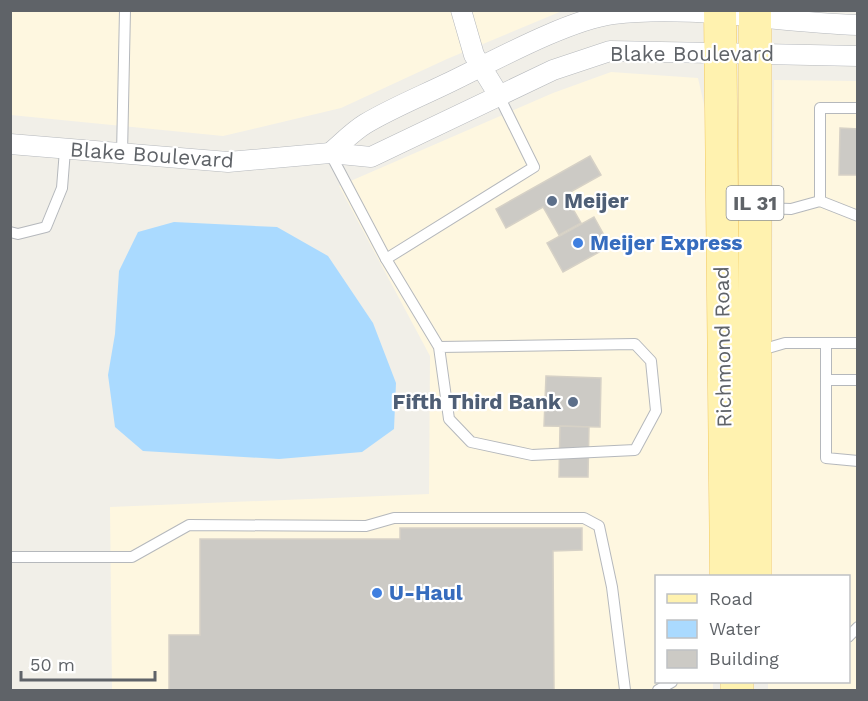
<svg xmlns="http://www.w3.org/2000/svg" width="868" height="701" viewBox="0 0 868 701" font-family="'Work Sans',sans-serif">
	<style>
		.commercial { fill: #fef7e0 }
		.water { fill: #aadaff }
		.building { fill: #cccac5; stroke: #d6d1c6; stroke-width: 1.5 }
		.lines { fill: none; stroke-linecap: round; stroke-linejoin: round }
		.service-casing { stroke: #b5b8bc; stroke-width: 12 }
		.minor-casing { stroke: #b5b8bc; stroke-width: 21 }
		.primary-casing { stroke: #f2c960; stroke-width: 33 }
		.service { stroke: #fff; stroke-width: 10 }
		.minor { stroke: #fff; stroke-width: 20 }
		.primary { stroke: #fff2af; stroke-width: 32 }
		.service-dot { fill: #5c6f8a; stroke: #fff; stroke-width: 2 }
		.shop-dot { fill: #3f7fe0; stroke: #fff; stroke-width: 2 }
		.labels { text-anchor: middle; stroke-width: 4.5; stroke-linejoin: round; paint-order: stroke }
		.shield { fill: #fff; stroke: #8f9295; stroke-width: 1.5 }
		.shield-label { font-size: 20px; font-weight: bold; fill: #5f6368 }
		.street-label { font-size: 21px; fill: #5f6368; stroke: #fff }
		.service-label { font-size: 21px; font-weight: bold; fill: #4e5e75; stroke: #fff; text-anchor: start }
		.shop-label { font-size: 21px; font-weight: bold; fill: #366cbe; stroke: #fff; text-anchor: start }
	</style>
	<rect width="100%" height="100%" fill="#f1efe8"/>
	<!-- commercial -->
	<g class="commercial">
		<path d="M10 11H562L447 59 341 108 223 136 11 115Z"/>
		<path d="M611 72 698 78 710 131 712 576H656V682H713V690H112L110 507 429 494 430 356 339 186 553 93Z"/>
		<path d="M774 80 857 81V690H768V682H848V576H769Z"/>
	</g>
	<!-- water -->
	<path class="water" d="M174 222 277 227 328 256 373 323 396 383 394 429 362 452 279 459 143 451 115 427 108 375 115 334 119 271 138 232Z"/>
	<!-- building -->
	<g class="building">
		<path d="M840 128 858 129V175H839Z"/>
		<path d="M590 156 601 175 565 195 581 223 559 235 543 207 506 228 496 209Z"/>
		<path d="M594 217 610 246 563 272 547 243Z"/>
		<path d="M546 376 601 378 600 427 544 426Z"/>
		<path d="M560 426 589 427 588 477H559Z"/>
		<path d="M400 528H582V550L553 551 554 690H169V635H200V539H400Z"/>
	</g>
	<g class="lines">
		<!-- service casing -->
		<g class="service-casing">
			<g id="service">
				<path d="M330 153 386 259"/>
				<path d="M122 154 125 10"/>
				<path d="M820 201V108H858"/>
				<path d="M758 208 791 209 820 201 858 216"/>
				<path d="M10 232 18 234 46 227 62 188 65 150"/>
				<path d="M826 343H858"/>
				<path d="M439 347 635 344 651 361 656 411 635 450 532 455 471 442 449 419 439 347 386 259 534 167 498 94"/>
				<path d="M758 351 785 343H826V458L858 461"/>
				<path d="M826 380H858"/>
				<path d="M10 557H132L189 525 366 526 394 518H584L599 526 612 587 625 690"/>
				<path d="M848 637 858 627"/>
				<path d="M658 690 672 682"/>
			</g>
		</g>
		<!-- minor casing -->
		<g class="minor-casing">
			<g id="minor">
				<path d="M461 10 474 55 498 94"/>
				<path d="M10 144 228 162 330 153 371 157 553 70 610 51 858 56"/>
				<path d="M330 153C341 144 352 132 365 124 390 109 419 97 446 84 490 63 567 20 613 14 695 4 776 23 858 25"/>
			</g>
		</g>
		<!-- primary casing -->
		<g class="primary-casing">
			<g id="primary">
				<path d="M720 10 726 576"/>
				<path d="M755 576V10"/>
				<path d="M737 682V690"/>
			</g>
		</g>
		<!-- service -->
		<use href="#service" class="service"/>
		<!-- minor -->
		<use href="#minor" class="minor"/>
		<!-- primary -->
		<use href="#primary" class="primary"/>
	</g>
	<!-- markers -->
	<g class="service-dot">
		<circle cx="552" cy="201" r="6"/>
		<circle cx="573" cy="402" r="6"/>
	</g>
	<g class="shop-dot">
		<circle cx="578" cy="243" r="6"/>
		<circle cx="377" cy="593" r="6"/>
	</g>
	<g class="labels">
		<!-- shield labels -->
		<rect class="shield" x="726.5" y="186" width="57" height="34" rx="4.5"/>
		<g class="shield-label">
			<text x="755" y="210">IL 31</text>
		</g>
		<!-- street labels -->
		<g class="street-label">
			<text x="692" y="61">Blake Boulevard</text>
			<text transform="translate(152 155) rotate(4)" y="7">Blake Boulevard</text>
			<text transform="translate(723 347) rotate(-91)" y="7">Richmond Road</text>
		</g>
		<!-- service labels -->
		<g class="service-label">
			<text x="564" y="208">Meijer</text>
			<text x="561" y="409" text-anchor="end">Fifth Third Bank</text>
		</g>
		<!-- shop labels -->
		<g class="shop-label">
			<text x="590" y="250">Meijer Express</text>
			<text x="389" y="600">U-Haul</text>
		</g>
	</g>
	<!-- border -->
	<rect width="868" height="701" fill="none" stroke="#5f6368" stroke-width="24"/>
	<!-- legend -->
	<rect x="655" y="575" width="195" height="108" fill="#ffffff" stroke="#bfc1c3" stroke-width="1.5"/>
	<rect x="667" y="594" width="30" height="9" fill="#fff2af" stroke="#bfc1c3" stroke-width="1.5"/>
	<text x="709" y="605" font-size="18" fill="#5f6368">Road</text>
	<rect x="667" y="620" width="30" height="18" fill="#aadaff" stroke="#bfc1c3" stroke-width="1.5"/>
	<text x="709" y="635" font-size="18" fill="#5f6368">Water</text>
	<rect x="667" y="650" width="30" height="18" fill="#cccac5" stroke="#bfc1c3" stroke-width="1.5"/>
	<text x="709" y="665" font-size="18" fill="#5f6368">Building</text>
	<!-- scale -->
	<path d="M21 671v9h134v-9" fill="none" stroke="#5f6368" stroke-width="3"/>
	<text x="30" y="671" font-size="18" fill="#5f6368" stroke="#ffffff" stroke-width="4.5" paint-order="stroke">50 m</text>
</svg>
